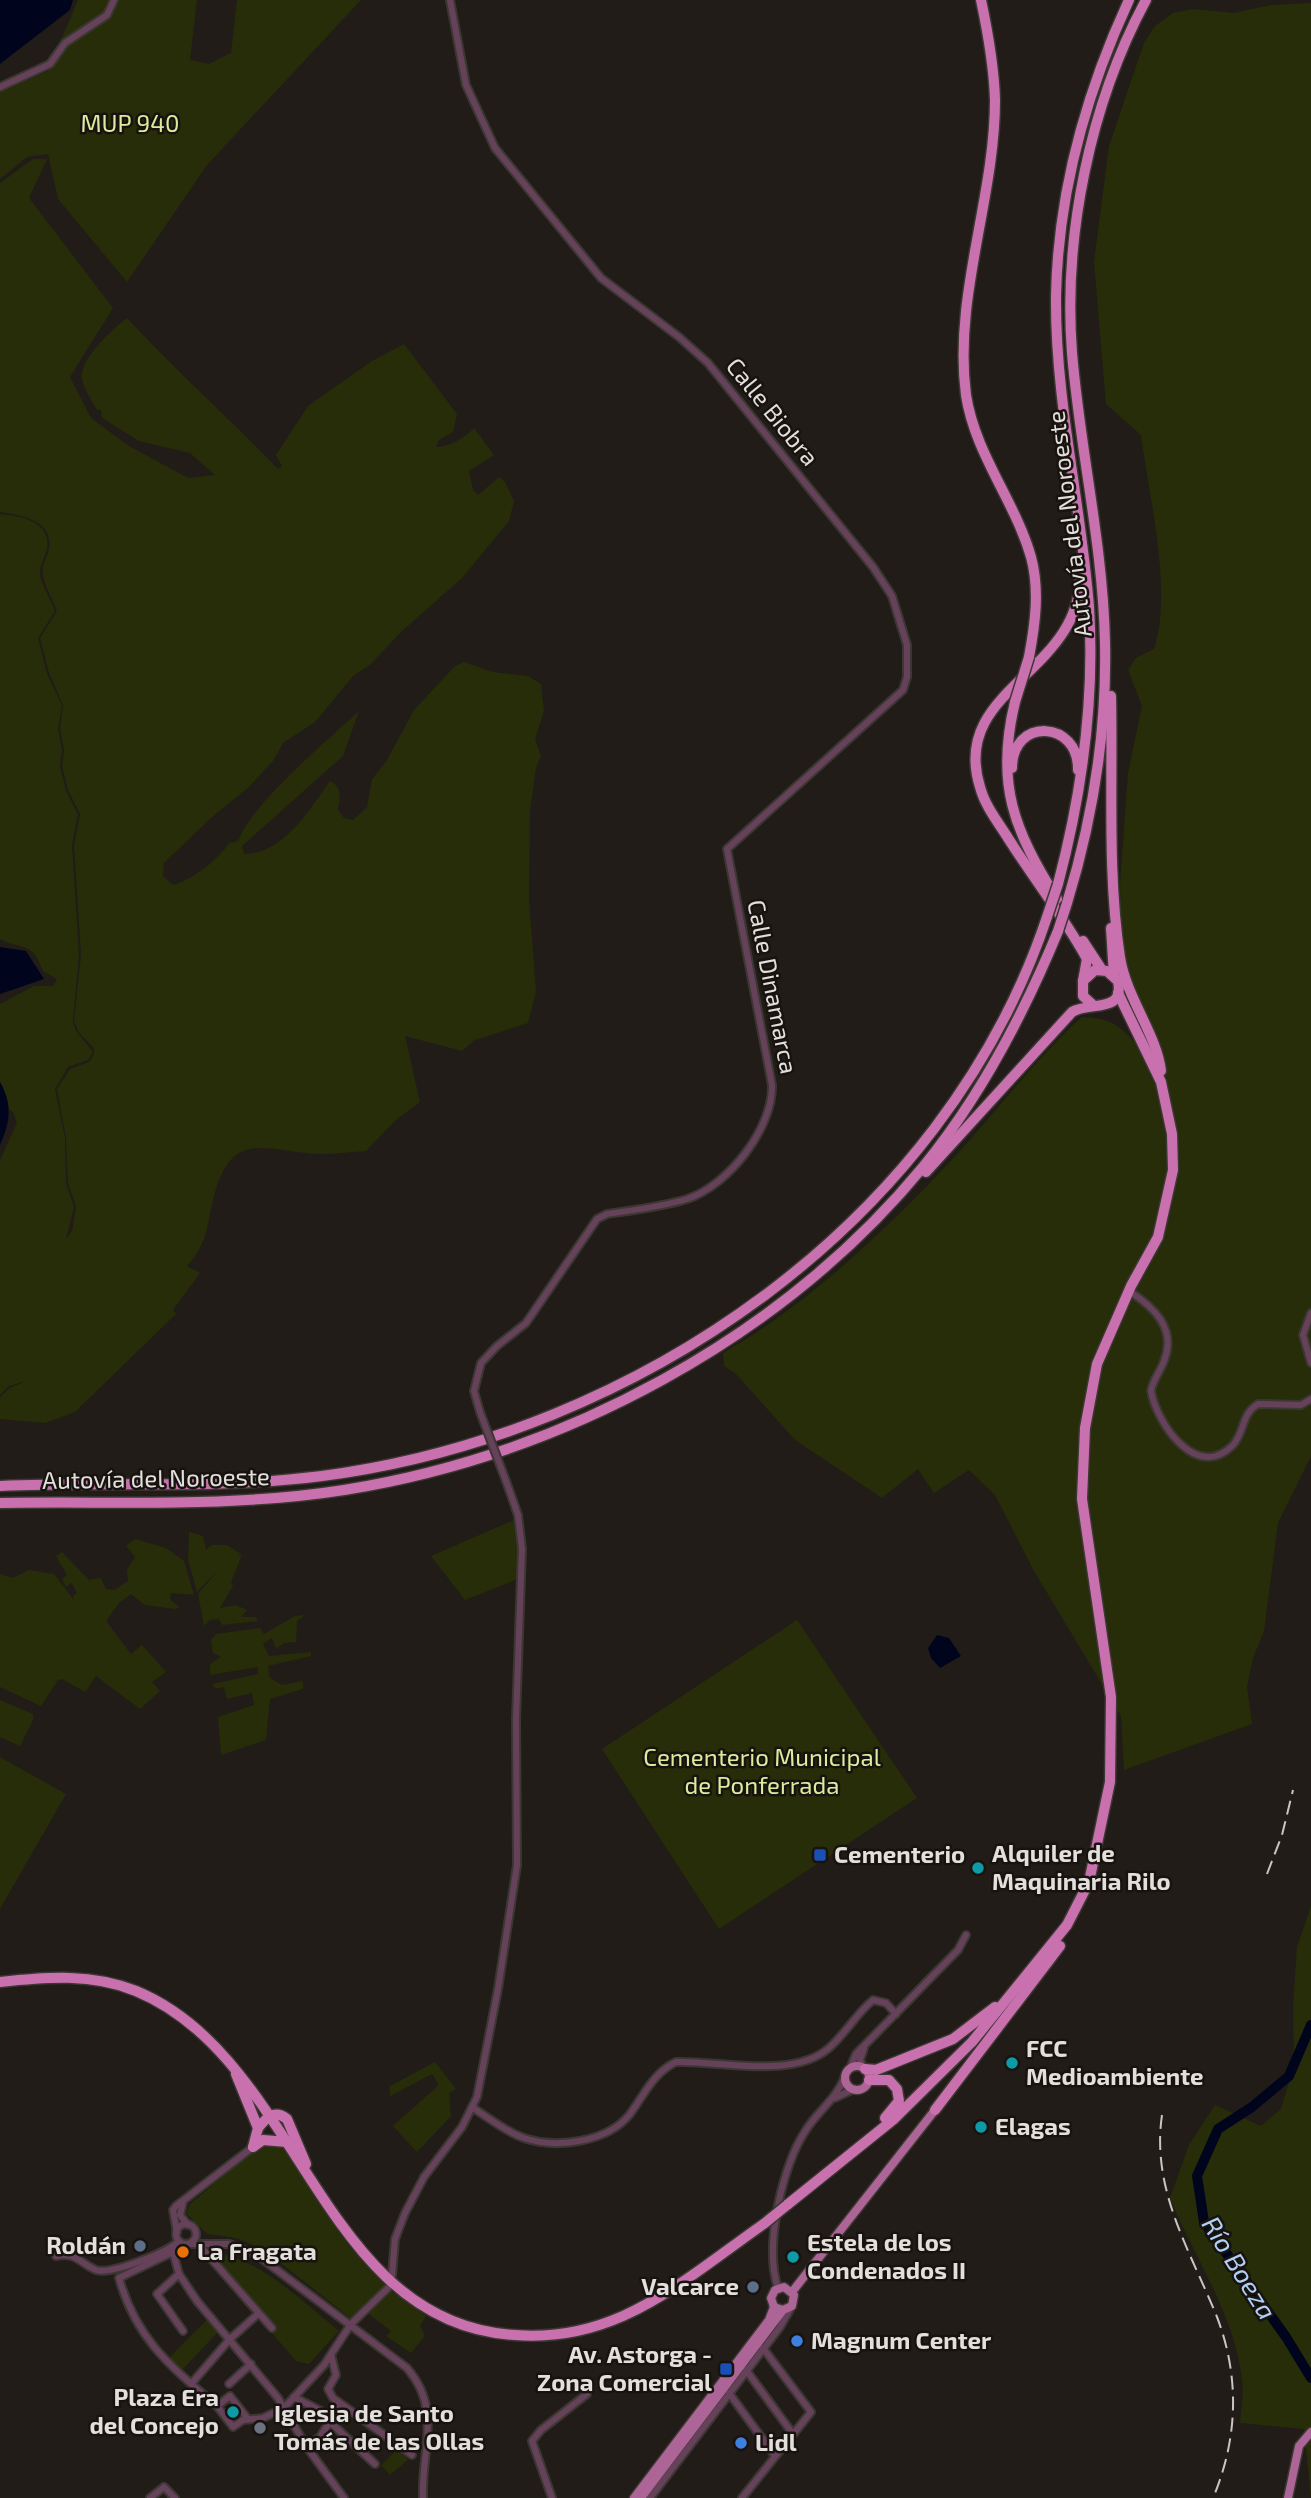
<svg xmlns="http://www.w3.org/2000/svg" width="1311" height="2498" viewBox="0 0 1311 2498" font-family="'Exo 2',sans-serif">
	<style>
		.green { fill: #272d08 }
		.water { fill: #00051d }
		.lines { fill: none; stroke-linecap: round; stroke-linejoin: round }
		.river { stroke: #00051d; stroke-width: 10 }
		.minor-casing { stroke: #3c3733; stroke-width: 10 }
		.major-casing { stroke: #3c3733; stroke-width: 11 }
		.highway-casing { stroke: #3c3733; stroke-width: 13 }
		.minor { stroke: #654259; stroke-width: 6 }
		.major { stroke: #ad6496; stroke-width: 8 }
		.highway { stroke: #c971ae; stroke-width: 10 }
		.rail { stroke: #c9c5c2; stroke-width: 2; stroke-dasharray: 14 7; stroke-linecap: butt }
		.minor-bridge-casing { stroke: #3c3733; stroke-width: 10; stroke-linecap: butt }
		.highway-bridge-casing { stroke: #3c3733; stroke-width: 13; stroke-linecap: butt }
		.minor-bridge { stroke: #654259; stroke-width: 6 }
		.highway-bridge { stroke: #c971ae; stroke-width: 10 }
		.transit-dot { fill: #1a4fb4; stroke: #18130f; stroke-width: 2.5 }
		.culture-dot { fill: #0f9aa8; stroke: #18130f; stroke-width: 2.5 }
		.service-dot { fill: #5c6f8a; stroke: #18130f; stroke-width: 2.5 }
		.food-dot { fill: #e8710a; stroke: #18130f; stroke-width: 2.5 }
		.shop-dot { fill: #3f7fe0; stroke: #18130f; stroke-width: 2.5 }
		.worship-dot { fill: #6b7280; stroke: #18130f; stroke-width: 2.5 }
		.labels { text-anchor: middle; stroke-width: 5; stroke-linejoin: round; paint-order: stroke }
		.park-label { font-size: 24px; fill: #dbec9c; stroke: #18130f }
		.street-label { font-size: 24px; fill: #e2dfdc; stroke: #18130f }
		.poi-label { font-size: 24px; font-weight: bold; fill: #e2dfdc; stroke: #18130f; text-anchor: start }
		.water-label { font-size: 26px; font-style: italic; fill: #b0d0f5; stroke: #18130f }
	</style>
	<rect width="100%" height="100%" fill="#211c18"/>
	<!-- green -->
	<g class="green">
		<path d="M78 0H197L190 60 209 64 231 53 237 0H361L207 165 127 282 58 199 48 154 27 157 0 179V92L48 71Z"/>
		<path d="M1311 3V1456L1278 1523 1264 1631 1253 1658 1247 1687 1252 1724 1124 1770 1121 1716 1034 1571 995 1495 969 1470 934 1493 918 1469 882 1498 795 1440 736 1374 724 1366 723 1353C812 1302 891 1225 960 1151 1001 1106 1037 1057 1082 1017 1108 1018 1120 1024 1137 1045L1154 1036 1128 971 1121 937 1120 884 1128 773 1142 706 1128 670 1136 658 1154 649C1173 591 1149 496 1141 435L1106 404 1094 262 1109 146 1144 43 1155 26 1173 13 1194 9 1234 13 1271 5Z"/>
		<path d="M33 159H47L29 198 113 308 70 377 91 418 129 446 188 478 215 475 190 453 139 441 102 418 101 410H97C92 401 84 389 82 379 79 359 113 329 127 318 175 370 228 417 278 469L282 466 276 455 308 406 372 361 404 344 457 414 453 432 439 440 436 447C448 448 466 437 474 428L494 455 469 471 473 490 478 495 499 477 505 482 514 501 509 521 462 578 401 632 371 664 353 676 315 722 283 743 273 761 248 788 213 816 164 863 163 876 173 885C192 880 218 860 229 843L238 841C253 802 326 742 359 711L343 756 242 846 244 854C284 854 310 809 330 781 343 788 340 797 338 810L344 818 353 820 367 807 372 779 386 762 414 710 455 666 464 662 493 672 528 676 541 684 544 711 535 739 541 756 536 768 530 811 529 900 536 991 528 1023 475 1040 462 1051 405 1036 420 1102 396 1120 366 1151C347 1152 325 1156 306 1153 257 1148 231 1134 214 1196 206 1227 209 1241 187 1266L200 1273 173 1310 176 1314 75 1412 45 1423 0 1419V1397L10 1388 26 1381 9 1386 0 1395V1160L17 1123 13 1112 0 1102 3 1086 0 1084V1004L34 986H53L57 979 43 971C31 940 24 951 0 939V514C20 516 51 521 47 548 46 556 39 566 40 575 42 586 51 600 55 611L38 638 47 674 62 705 58 729 62 750 60 766 66 791 78 814 72 845 79 955 73 1021 76 1031 93 1052 88 1060 68 1067 55 1089 65 1138 66 1183 74 1207 66 1239 72 1231 76 1207 68 1183 66 1138 57 1089 70 1069 89 1062 94 1054V1048L79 1033 74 1021 81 955 74 845 80 814 68 790 62 766 64 750 60 729 63 705 49 673 40 638 57 611C53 600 45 587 43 575 41 567 47 557 49 549 54 520 21 515 0 512V183Z"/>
		<path d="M514 1520 520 1578 465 1600 431 1556Z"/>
		<path d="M189 1532 203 1536 206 1550 212 1545H227L241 1554 238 1557 242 1555 231 1582 233 1586 220 1608 236 1605 247 1610 241 1617H256L258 1621 222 1625 219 1619 210 1620 204 1626 198 1594 218 1570 197 1592 188 1559Z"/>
		<path d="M135 1539 166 1548 184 1561 194 1595 171 1593 170 1599 179 1607 175 1609 145 1605 131 1594 119 1603 106 1621 131 1654 142 1645 166 1672 152 1682 160 1691 140 1709 96 1676 85 1692 62 1679 58 1680 41 1706 0 1687V1574L13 1578 29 1570 54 1574 74 1600 73 1596 77 1593 72 1583 66 1587 62 1579 67 1575 56 1556 62 1552 89 1580 101 1578 106 1589 114 1590 128 1581 127 1570 135 1557 126 1546Z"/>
		<path d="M305 1615 297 1621 296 1642 284 1643 276 1649 272 1638 263 1644 269 1656 311 1652V1656L268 1666 270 1678 282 1685 303 1681V1689L270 1699 266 1740 221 1755 218 1717 254 1705 252 1693 227 1699 224 1687 215 1689 213 1684 258 1674V1667L210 1675V1664L221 1657 213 1653 211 1640 216 1634 260 1628 264 1634 295 1616Z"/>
		<path d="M797 1620 917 1798 719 1929 602 1749Z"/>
		<path d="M0 1700 33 1714V1720L20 1746 0 1737Z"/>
		<path d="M0 1757 66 1794 0 1909Z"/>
		<path d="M1311 1906V2498L1304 2429 1240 2423C1241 2409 1244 2393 1242 2380 1235 2314 1194 2258 1170 2198L1189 2145 1215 2105 1261 2126 1281 2109 1294 2065 1293 2006 1297 1947Z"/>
		<path d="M435 2062 456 2089 449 2093 451 2116 417 2152 393 2126 439 2085 432 2074 390 2096V2086Z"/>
		<path d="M280 2141C302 2169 315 2200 336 2228 350 2249 369 2267 386 2286L354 2321 263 2249 236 2238 207 2234 186 2213 190 2204 260 2145Z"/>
		<path d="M220 2253C267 2265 302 2301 339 2331L309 2364 296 2361 271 2332 275 2327 215 2258Z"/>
		<path d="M390 2290 426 2316 420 2326 425 2336 411 2353 386 2336 391 2331 369 2314Z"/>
		<path d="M208 2319 218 2332 182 2370 169 2358Z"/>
		<path d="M398 2449 408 2460 390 2475 381 2465Z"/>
	</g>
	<!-- water -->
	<g class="water">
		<path d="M0 0H73L70 10 0 64Z"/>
		<path d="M0 947 26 951 44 979 0 994Z"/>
		<path d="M0 1082C13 1105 10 1122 0 1145Z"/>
		<path d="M937 1635 949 1638 961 1656 940 1668 931 1658 928 1648Z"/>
	</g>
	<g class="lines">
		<!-- river -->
		<path class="river" d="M1311 2025 1289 2076 1252 2107 1218 2129 1197 2176 1204 2222 1286 2337 1311 2378"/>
		<!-- minor casing -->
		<g class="minor-casing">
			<g id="minor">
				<path d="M450 0 466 85 495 148 601 278 679 337 708 363 873 567 892 596 907 645V677L903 690 727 849 772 1085C773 1128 729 1185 687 1199 661 1207 634 1210 607 1214L597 1219 526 1323 497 1346 481 1363 474 1391 480 1412"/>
				<path d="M0 87 50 64 65 43 107 15 114 0"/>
				<path d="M1129 1291C1154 1307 1177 1329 1164 1361 1160 1372 1153 1380 1151 1391 1157 1424 1197 1482 1233 1445 1245 1432 1241 1414 1258 1404L1301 1405 1311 1399"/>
				<path d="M1311 1313 1303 1335 1311 1363"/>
				<path d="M863 2067 860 2060 864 2048"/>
				<path d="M850 2068 856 2054 958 1950 966 1935"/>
				<path d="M835 2098 854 2089"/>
				<path d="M473 2108C489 2118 506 2132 524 2138 557 2149 608 2142 630 2114 644 2095 654 2072 676 2062 719 2060 792 2080 829 2048 846 2033 856 2014 873 2000L886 2003 896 2014"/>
				<path d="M183 2202 180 2215 188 2225"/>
				<circle cx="186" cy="2234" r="10"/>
				<path d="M177 2232 173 2210 176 2206 253 2147"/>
				<path d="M187 2244H229L257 2255 407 2368C443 2410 421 2449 423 2498"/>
				<path d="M175 2245 173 2252 119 2278C136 2339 170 2366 217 2406"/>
				<path d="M199 2245 272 2328"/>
				<path d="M173 2252 179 2274 197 2301 278 2398 306 2446 344 2498"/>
				<path d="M56 2256C75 2251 81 2264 96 2270 111 2275 168 2252 179 2241"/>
				<path d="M179 2274 157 2294 183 2331"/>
				<path d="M392 2275 395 2239 405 2213 424 2177 462 2127 477 2097 498 1989 517 1865 516 1719 522 1549 518 1515 506 1481"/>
				<path d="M778 2288C764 2247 782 2165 806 2130 818 2111 836 2099 845 2077"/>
				<path d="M331 2355 336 2375 328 2389 333 2398 412 2455"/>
				<path d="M746 2370 793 2434"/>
				<path d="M191 2384 230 2339 258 2314"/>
				<path d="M229 2384 251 2364"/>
				<path d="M729 2393 775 2456"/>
				<path d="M294 2397 334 2418"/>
				<path d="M248 2419 230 2396 217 2406 233 2427 243 2420 263 2418 284 2408 324 2365 351 2324 389 2287"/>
				<path d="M331 2423 375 2464"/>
				<path d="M306 2446 320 2437 340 2406"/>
				<path d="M150 2498 164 2487 175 2498"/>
				<path d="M552 2498 532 2441 541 2430 587 2394"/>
				<path d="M650 2498 780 2327 792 2306"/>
				<path d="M742 2498 811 2412 763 2348"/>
			</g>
		</g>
		<!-- major casing -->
		<g class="major-casing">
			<g id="major">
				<circle cx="857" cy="2078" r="12"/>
				<path d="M792 2292 935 2110"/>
				<path d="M634 2498 769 2320 774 2307"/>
				<path d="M641 2498 783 2310 792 2306 794 2295 784 2287 775 2290 771 2298 774 2307 783 2310"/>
				<path d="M1288 2498 1299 2446 1311 2432"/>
			</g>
		</g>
		<!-- highway casing -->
		<g class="highway-casing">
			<g id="highway">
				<path d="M981 0C988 33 994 66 995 100 995 198 953 297 966 395 975 454 1015 501 1031 557 1040 590 1035 625 1029 657"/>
				<path d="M1080 572C1084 674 949 687 980 787 985 806 998 822 1008 838 1034 879 1064 917 1087 959L1083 981"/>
				<path d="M1111 696C1113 780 1107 873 1120 957 1126 997 1157 1035 1161 1071"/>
				<path d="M1015 702C995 784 1014 830 1057 899"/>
				<path d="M1012 768C1012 717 1079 720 1078 770"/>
				<path d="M1058 884C1082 793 1095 701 1089 607 1081 503 1055 401 1056 296 1058 193 1086 93 1129 0"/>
				<path d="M1067 903C1093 818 1107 731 1105 642 1103 545 1080 450 1072 353 1063 236 1090 104 1146 0"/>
				<path d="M1111 928 1114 976"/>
				<path d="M1083 941 1102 970"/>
				<path d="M926 1172 1072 1012C1089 1001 1125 1014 1118 981L1107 971 1095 970 1083 981V996L1094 1006"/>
				<path d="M0 1486C109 1481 212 1490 322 1476 636 1435 945 1223 1047 917"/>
				<path d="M0 1503C115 1501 230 1508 344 1490 563 1455 781 1339 923 1167 981 1096 1023 1016 1058 931"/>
				<path d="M0 1982C46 1977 92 1973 136 1991 301 2059 319 2324 515 2335 552 2338 589 2331 623 2316 674 2293 719 2255 765 2223"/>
				<path d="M865 2069 876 2070 953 2039 995 2007"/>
				<path d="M236 2074 258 2128 253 2147"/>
				<path d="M869 2080H889L897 2089 899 2101 885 2118"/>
				<path d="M935 2110 1060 1946"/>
				<path d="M258 2128C266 2118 274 2109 287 2119L306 2164"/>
				<path d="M253 2147 263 2140 287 2142"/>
				<path d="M787 2205 894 2119 972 2042 1067 1925 1089 1882 1110 1782 1111 1697 1082 1499 1085 1428 1097 1364 1131 1286 1158 1237 1173 1170 1172 1134 1161 1082 1118 993"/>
			</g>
		</g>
		<!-- minor -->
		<use href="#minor" class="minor"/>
		<!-- major -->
		<use href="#major" class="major"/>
		<!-- highway -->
		<use href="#highway" class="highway"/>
		<!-- rail -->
		<g class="rail">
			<path d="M1267 1874 1282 1835 1293 1790"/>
			<path d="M1162 2115C1151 2190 1190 2250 1217 2317 1240 2377 1238 2439 1213 2498"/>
		</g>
		<!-- minor-bridge casing -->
		<g class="minor-bridge-casing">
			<path id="minor-bridge" d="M480 1412 506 1481"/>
		</g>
		<!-- highway-bridge casing -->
		<g class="highway-bridge-casing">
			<g id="highway-bridge">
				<path d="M1015 702 1029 657"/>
				<path d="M1047 917 1058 884"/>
				<path d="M1058 931 1067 903"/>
				<path d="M765 2223 787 2205"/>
			</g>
		</g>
		<!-- minor-bridge -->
		<use href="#minor-bridge" class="minor-bridge"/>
		<!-- highway-bridge -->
		<use href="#highway-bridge" class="highway-bridge"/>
	</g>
	<!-- markers -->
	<g class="transit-dot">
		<rect x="813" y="1848" width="14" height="14" rx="3.5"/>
		<rect x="719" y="2362" width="14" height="14" rx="3.5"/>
	</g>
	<g class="culture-dot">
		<circle cx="978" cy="1868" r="7"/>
		<circle cx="1012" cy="2063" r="7"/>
		<circle cx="981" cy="2127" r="7"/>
		<circle cx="793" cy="2257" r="7"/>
		<circle cx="233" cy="2412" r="7"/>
	</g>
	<g class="service-dot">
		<circle cx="140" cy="2246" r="7"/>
		<circle cx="753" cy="2287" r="7"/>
	</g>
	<circle class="food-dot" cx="183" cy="2252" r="7"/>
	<g class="shop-dot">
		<circle cx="797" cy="2341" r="7"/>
		<circle cx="741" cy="2443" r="7"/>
	</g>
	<circle class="worship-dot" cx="260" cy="2428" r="7"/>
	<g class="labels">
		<!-- park labels -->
		<g class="park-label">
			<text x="130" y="132">MUP 940</text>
			<text x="762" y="1766">Cementerio Municipal<tspan x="762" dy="28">de Ponferrada</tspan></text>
		</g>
		<!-- street labels -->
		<g class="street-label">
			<text transform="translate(772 412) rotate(51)" y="8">Calle Biobra</text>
			<text transform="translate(1070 524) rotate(-97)" y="8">Autovía del Noroeste</text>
			<text transform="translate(772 987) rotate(79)" y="8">Calle Dinamarca</text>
			<text transform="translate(156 1479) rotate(-1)" y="8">Autovía del Noroeste</text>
		</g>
		<!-- poi labels -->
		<g class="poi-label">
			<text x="992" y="1862">Alquiler de<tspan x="992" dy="28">Maquinaria Rilo</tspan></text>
			<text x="834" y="1863">Cementerio</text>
			<text x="1026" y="2057">FCC<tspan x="1026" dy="28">Medioambiente</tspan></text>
			<text x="995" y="2135">Elagas</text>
			<text x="807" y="2251">Estela de los<tspan x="807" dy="28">Condenados II</tspan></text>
			<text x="126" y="2254" text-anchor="end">Roldán</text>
			<text x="197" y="2260">La Fragata</text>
			<text x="739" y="2295" text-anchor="end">Valcarce</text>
			<text x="811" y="2349">Magnum Center</text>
			<text x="712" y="2363" text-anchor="end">Av. Astorga -<tspan x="712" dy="28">Zona Comercial</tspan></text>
			<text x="219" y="2406" text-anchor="end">Plaza Era<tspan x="219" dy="28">del Concejo</tspan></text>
			<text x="274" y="2422">Iglesia de Santo<tspan x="274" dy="28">Tomás de las Ollas</tspan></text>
			<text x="755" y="2451">Lidl</text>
		</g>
		<!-- water labels -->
		<g class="water-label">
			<text transform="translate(1239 2268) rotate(58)" y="9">Río Boeza</text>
		</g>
	</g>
</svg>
